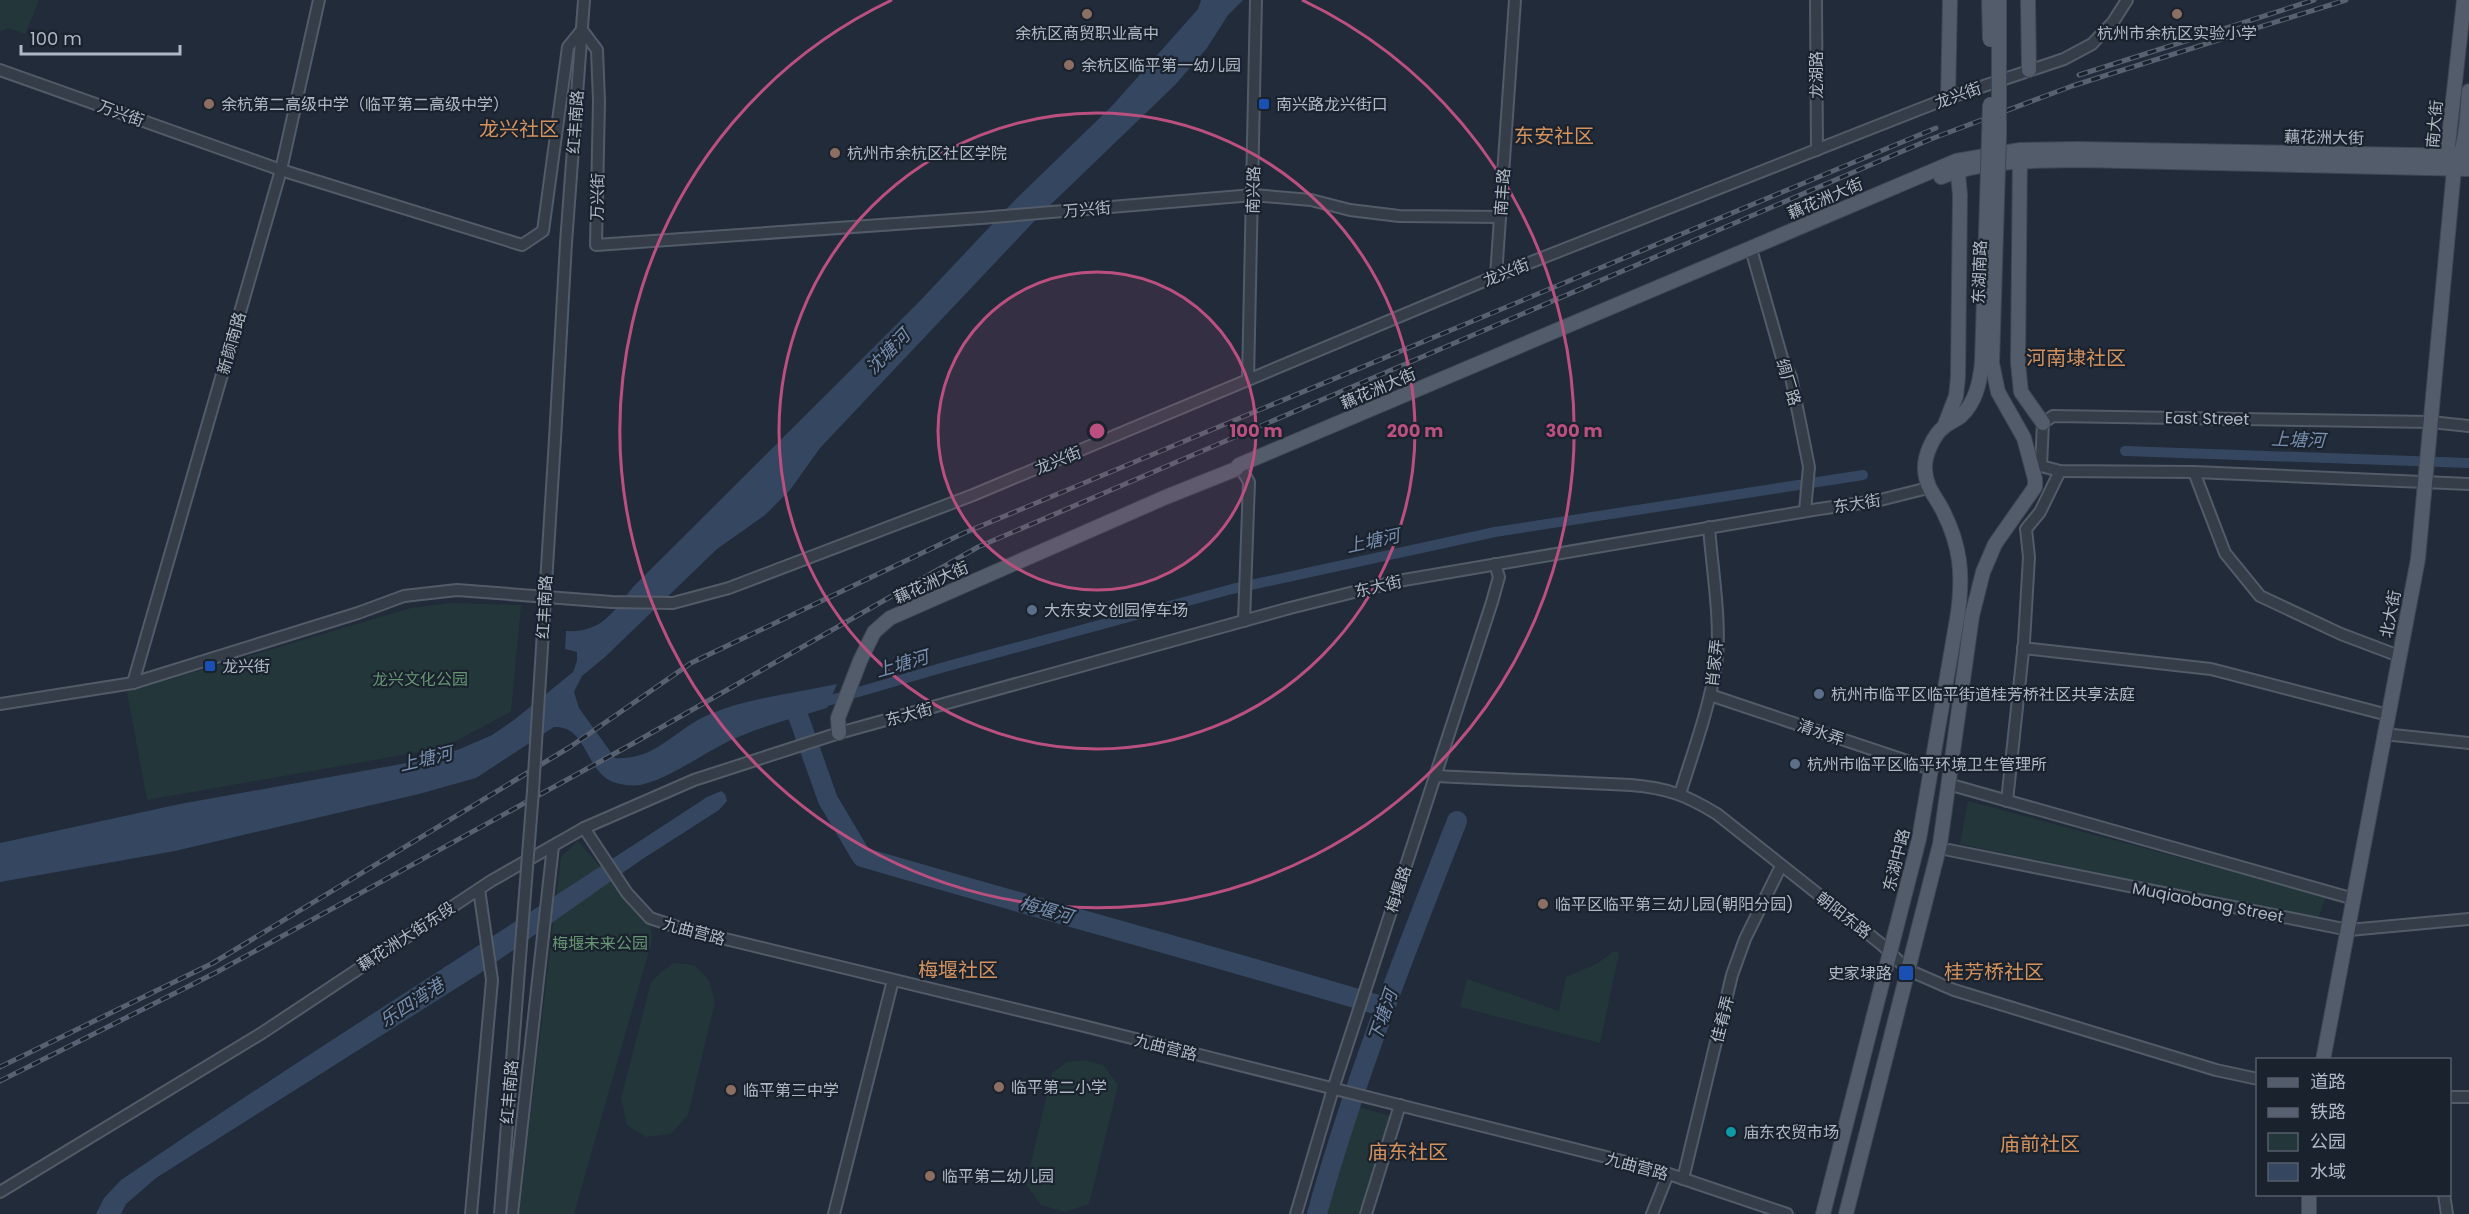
<svg xmlns="http://www.w3.org/2000/svg" width="2469" height="1214" viewBox="0 0 2469 1214" font-family="Poppins,'Noto Sans SC',sans-serif">
	<style>
		.green { fill: #23373a }
		.water { fill: #354660 }
		.lines { fill: none; stroke-linecap: round; stroke-linejoin: round }
		.canal { stroke: #354660; stroke-width: 10 }
		.river { stroke: #354660; stroke-width: 20 }
		.minor-casing { stroke: #525b67; stroke-width: 14 }
		.major-casing { stroke: #3e4653; stroke-width: 16 }
		.minor { stroke: #353d49; stroke-width: 10 }
		.major { stroke: #535c6a; stroke-width: 14 }
		.rail-casing { stroke: #576171; stroke-width: 5 }
		.rail { stroke: #1a222e; stroke-width: 3; stroke-dasharray: 9; stroke-linecap: butt }
		.minor-bridge-casing { stroke: #525b67; stroke-width: 14; stroke-linecap: butt }
		.major-bridge-casing { stroke: #3e4653; stroke-width: 16; stroke-linecap: butt }
		.minor-bridge { stroke: #353d49; stroke-width: 10 }
		.major-bridge { stroke: #535c6a; stroke-width: 14 }
		.ring { fill: none; stroke: #bb5080; stroke-width: 3 }
		.education-dot { fill: #8d6e63; stroke: #1a222e; stroke-width: 2 }
		.transit-dot { fill: #1a4fb4; stroke: #1a222e; stroke-width: 2 }
		.service-dot { fill: #5c6f8a; stroke: #1a222e; stroke-width: 2 }
		.culture-dot { fill: #0f9aa8; stroke: #1a222e; stroke-width: 2 }
		.labels { text-anchor: middle; stroke-width: 4.5; stroke-linejoin: round; paint-order: stroke }
		.poi-label { font-size: 16px; fill: #afb8c6; stroke: #1a222e; text-anchor: start }
		.street-label { font-size: 16px; fill: #afb8c6; stroke: #1a222e }
		.park-label { font-size: 16px; fill: #679772; stroke: #1a222e }
		.water-label { font-size: 18px; font-style: italic; fill: #778eae; stroke: #1a222e }
		.quarter-label { font-size: 20px; fill: #d3925d; stroke: #1a222e }
		.centre { fill: #bb5080; stroke: #1a222e; stroke-width: 3 }
		.ring-label { font-size: 18px; text-anchor: middle; font-weight: bold; fill: #bb5080; stroke: #1a222e; stroke-width: 4.5; stroke-linejoin: round; paint-order: stroke }
	</style>
	<rect width="100%" height="100%" fill="#212b39"/>
	<!-- green -->
	<g class="green">
		<path d="M0 0H39L25 34 8 28 0 32Z"/>
		<path d="M450 603 521 605 511 712 442 748 147 800 127 692 411 608Z"/>
		<path d="M1968 801 2326 897 2318 919 1960 844Z"/>
		<path d="M578 841 651 926 652 940 574 1214H519L561 857Z"/>
		<path d="M1614 951 1619 953 1600 1043 1460 1007 1467 979 1559 1011 1566 977 1598 963Z"/>
		<path d="M674 963 694 965 708 979 715 1002 688 1115 671 1134 646 1137 627 1125 621 1098 651 983 661 972Z"/>
		<path d="M1084 1060 1103 1065 1118 1085 1089 1204 1065 1212 1041 1205 1026 1184 1052 1073 1067 1062Z"/>
		<path d="M1359 1107 1390 1116 1359 1214H1327Z"/>
	</g>
	<!-- water -->
	<g class="water">
		<path d="M1201 0H1243L1228 15 1207 48 1175 85 1042 213 820 448 790 490 765 515 717 549 605 657 582 676 574 692 579 708 615 758C656 761 676 728 710 714 749 698 795 693 837 684L827 708C794 718 758 727 727 742 703 754 666 780 640 785 632 786 621 785 613 782 585 771 587 725 554 727L476 778 419 794 175 851 0 882V843L180 804 418 761 460 749 492 735 514 720 573 672 577 661V652L565 649 566 631C602 633 613 612 633 587L917 304 1016 199 1112 106 1198 9Z"/>
		<path d="M721 791 725 794 727 801 719 810 641 860 482 972 156 1178 126 1204 121 1214H96L104 1198 121 1180C314 1049 512 925 707 797Z"/>
	</g>
	<g class="lines">
		<!-- canal -->
		<g class="canal">
			<path d="M2125 451 2469 463"/>
			<path d="M817 704 948 666 1232 589 1495 532 1863 475"/>
		</g>
		<!-- river -->
		<g class="river">
			<path d="M796 710 828 800 862 857C1036 908 1211 955 1385 1007"/>
			<path d="M1317 1214C1354 1080 1406 951 1457 821"/>
		</g>
		<!-- minor casing -->
		<g class="minor-casing">
			<g id="minor">
				<path d="M1816 0 1817 150"/>
				<path d="M0 70 281 170 522 245 543 231 568 47 582 30 597 50 599 101 596 245 981 218 1253 195 1311 200 1350 210 1399 216 1500 217"/>
				<path d="M1753 256 1782 358 1791 377 1809 467 1805 511"/>
				<path d="M1496 276 1515 0"/>
				<path d="M1248 380 1256 0"/>
				<path d="M2469 426 2431 422 2053 416 2043 423 2041 466 2060 471 2194 472 2469 484"/>
				<path d="M555 439 566 243 584 0"/>
				<path d="M1239 465 1249 482 1244 621"/>
				<path d="M2194 472 2225 553 2260 596 2341 634 2399 656"/>
				<path d="M2023 648 2211 669 2388 715"/>
				<path d="M133 683 281 170 319 0"/>
				<path d="M1710 695 1931 769"/>
				<path d="M0 704 133 683 358 613 404 596 457 590 612 602 673 603 729 588 973 495 1496 276 1948 98 2064 59 2092 44 2113 22 2127 0"/>
				<path d="M2384 734 2469 743"/>
				<path d="M1435 776 1631 785C1667 788 1686 795 1717 814L1881 944 1908 970 1954 990 2216 1070 2258 1079"/>
				<path d="M1948 784 2354 899"/>
				<path d="M1680 794C1693 752 1709 709 1716 665 1722 625 1712 569 1709 527"/>
				<path d="M2007 801 2024 642 2029 557 2026 529 2040 512 2060 471"/>
				<path d="M584 828 627 893 650 918 680 928 1084 1026 1654 1169 1787 1214"/>
				<path d="M1949 850 2349 930 2469 919"/>
				<path d="M2450 1097H2469"/>
				<path d="M1683 1179 1732 975 1745 939 1781 866"/>
				<path d="M0 1192 262 1033 491 881 584 828 694 780 839 733 1290 608 1398 581 1819 509 1876 501 1928 488"/>
				<path d="M2444 1194 2447 1214"/>
				<path d="M471 1214 492 980 479 889"/>
				<path d="M512 1214 553 846"/>
				<path d="M834 1214 893 980"/>
				<path d="M1296 1214 1333 1089 1492 602 1499 577 1495 564"/>
				<path d="M1366 1214 1400 1105"/>
				<path d="M1652 1214 1668 1174"/>
			</g>
		</g>
		<!-- major casing -->
		<g class="major-casing">
			<g id="major">
				<path d="M2028 0 2029 70"/>
				<path d="M1948 98 1950 0"/>
				<path d="M2020 153 2018 363 2021 392 2043 423"/>
				<path d="M2450 161 2447 155 2464 0"/>
				<path d="M1941 177C1984 159 2035 161 2081 160L2469 169"/>
				<path d="M1944 427 1956 396 1958 377 1960 195 1957 163"/>
				<path d="M839 733 838 718 860 661 874 632 890 618 1166 497 1236 469 1239 465 1956 161 2020 150 2078 149 2469 156"/>
				<path d="M2323 1060 2418 559 2454 169C2467 145 2467 118 2469 91"/>
				<path d="M1823 1214 1919 839 1958 613C1963 575 1961 547 1943 511 1936 497 1926 488 1925 470 1924 456 1933 435 1945 426 1950 422 1956 420 1961 416 1976 402 1980 382 1982 362"/>
				<path d="M1846 1214 1940 844 1972 616 1983 572 1995 544 2035 487V479L2024 438 1998 392 1992 363"/>
				<path d="M2309 1214V1194"/>
			</g>
		</g>
		<!-- minor -->
		<use href="#minor" class="minor"/>
		<!-- major -->
		<use href="#major" class="major"/>
		<!-- rail casing -->
		<g class="rail-casing">
			<g id="rail">
				<path d="M2079 75 2314 0"/>
				<path d="M0 1067 213 963 570 747 691 663 964 533 1936 128"/>
				<path d="M0 1081 215 973 632 744 978 547 1931 139 2072 86 2346 0"/>
			</g>
		</g>
		<!-- rail -->
		<use href="#rail" class="rail"/>
		<!-- minor-bridge casing -->
		<g class="minor-bridge-casing">
			<path id="minor-bridge" d="M500 1214 533 791 555 439"/>
		</g>
		<!-- major-bridge casing -->
		<g class="major-bridge-casing">
			<g id="major-bridge">
				<path d="M1989 0 1990 40"/>
				<path d="M1982 362 1990 104"/>
				<path d="M1992 363 1999 136V0"/>
			</g>
		</g>
		<!-- minor-bridge -->
		<use href="#minor-bridge" class="minor-bridge"/>
		<!-- major-bridge -->
		<use href="#major-bridge" class="major-bridge"/>
	</g>
	<!-- distance rings -->
	<circle cx="1097" cy="431" r="159" fill="#bb5080" fill-opacity=".12"/>
	<g class="ring">
		<circle cx="1097" cy="431" r="159"/>
		<circle cx="1097" cy="431" r="318"/>
		<path d="M1302 0A477 477 0 1 1 892 0"/>
	</g>
	<!-- markers -->
	<g class="education-dot">
		<circle cx="1087" cy="14" r="6"/>
		<circle cx="2177" cy="14" r="6"/>
		<circle cx="1069" cy="65" r="6"/>
		<circle cx="209" cy="104" r="6"/>
		<circle cx="835" cy="153" r="6"/>
		<circle cx="1543" cy="904" r="6"/>
		<circle cx="999" cy="1087" r="6"/>
		<circle cx="731" cy="1090" r="6"/>
		<circle cx="930" cy="1176" r="6"/>
	</g>
	<g class="transit-dot">
		<rect x="1258" y="98" width="12" height="12" rx="3"/>
		<rect x="204" y="660" width="12" height="12" rx="3"/>
		<rect x="1898" y="965" width="16" height="16" rx="3"/>
	</g>
	<g class="service-dot">
		<circle cx="1032" cy="610" r="6"/>
		<circle cx="1819" cy="694" r="6"/>
		<circle cx="1795" cy="764" r="6"/>
	</g>
	<circle class="culture-dot" cx="1731" cy="1132" r="6"/>
	<g class="labels">
		<!-- poi labels -->
		<g class="poi-label">
			<text x="1087" y="39" text-anchor="middle">余杭区商贸职业高中</text>
			<text x="2177" y="39" text-anchor="middle">杭州市余杭区实验小学</text>
			<text x="1081" y="71">余杭区临平第一幼儿园</text>
			<text x="221" y="110">余杭第二高级中学（临平第二高级中学）</text>
			<text x="1276" y="110">南兴路龙兴街口</text>
			<text x="847" y="159">杭州市余杭区社区学院</text>
			<text x="1044" y="616">大东安文创园停车场</text>
			<text x="222" y="672">龙兴街</text>
			<text x="1831" y="700">杭州市临平区临平街道桂芳桥社区共享法庭</text>
			<text x="1807" y="770">杭州市临平区临平环境卫生管理所</text>
			<text x="1555" y="910">临平区临平第三幼儿园(朝阳分园)</text>
			<text x="1892" y="979" text-anchor="end">史家埭路</text>
			<text x="1011" y="1093">临平第二小学</text>
			<text x="743" y="1096">临平第三中学</text>
			<text x="1743" y="1138">庙东农贸市场</text>
			<text x="942" y="1182">临平第二幼儿园</text>
		</g>
		<!-- street labels -->
		<g class="street-label">
			<text transform="translate(1816 75) rotate(-90)" y="6">龙湖路</text>
			<text transform="translate(1958 95) rotate(-20)" y="6">龙兴街</text>
			<text transform="translate(121 113) rotate(20)" y="6">万兴街</text>
			<text transform="translate(575 122) rotate(-86)" y="6">红丰南路</text>
			<text transform="translate(2434 124) rotate(-85)" y="6">南大街</text>
			<text transform="translate(2324 137) rotate(1)" y="6">藕花洲大街</text>
			<text transform="translate(1253 190) rotate(-89)" y="6">南兴路</text>
			<text transform="translate(1502 192) rotate(-86)" y="6">南丰路</text>
			<text transform="translate(597 197) rotate(-89)" y="6">万兴街</text>
			<text transform="translate(1825 198) rotate(-23)" y="6">藕花洲大街</text>
			<text transform="translate(1087 209) rotate(-5)" y="6">万兴街</text>
			<text transform="translate(1506 272) rotate(-22)" y="6">龙兴街</text>
			<text transform="translate(1979 272) rotate(-88)" y="6">东湖南路</text>
			<text transform="translate(231 343) rotate(-74)" y="6">新颜南路</text>
			<text transform="translate(1789 382) rotate(73)" y="6">绸厂路</text>
			<text transform="translate(1378 388) rotate(-23)" y="6">藕花洲大街</text>
			<text transform="translate(2207 418) rotate(1)" y="6">East Street</text>
			<text transform="translate(1058 460) rotate(-22)" y="6">龙兴街</text>
			<text transform="translate(1857 503) rotate(-9)" y="6">东大街</text>
			<text transform="translate(931 582) rotate(-24)" y="6">藕花洲大街</text>
			<text transform="translate(1378 586) rotate(-13)" y="6">东大街</text>
			<text transform="translate(544 607) rotate(-87)" y="6">红丰南路</text>
			<text transform="translate(2390 614) rotate(-79)" y="6">北大街</text>
			<text transform="translate(1714 663) rotate(-84)" y="6">肖家弄</text>
			<text transform="translate(909 714) rotate(-15)" y="6">东大街</text>
			<text transform="translate(1821 732) rotate(19)" y="6">清水弄</text>
			<text transform="translate(1896 860) rotate(-76)" y="6">东湖中路</text>
			<text transform="translate(1398 889) rotate(-72)" y="6">梅堰路</text>
			<text transform="translate(2208 902) rotate(11)" y="6">Muqiaobang Street</text>
			<text transform="translate(1844 915) rotate(38)" y="6">朝阳东路</text>
			<text transform="translate(694 931) rotate(15)" y="6">九曲营路</text>
			<text transform="translate(406 936) rotate(-33)" y="6">藕花洲大街东段</text>
			<text transform="translate(1722 1019) rotate(-76)" y="6">佳肴弄</text>
			<text transform="translate(1166 1047) rotate(14)" y="6">九曲营路</text>
			<text transform="translate(509 1092) rotate(-85)" y="6">红丰南路</text>
			<text transform="translate(1637 1166) rotate(15)" y="6">九曲营路</text>
		</g>
		<!-- park labels -->
		<g class="park-label">
			<text x="420" y="685">龙兴文化公园</text>
			<text x="600" y="949">梅堰未来公园</text>
		</g>
		<!-- water labels -->
		<g class="water-label">
			<text transform="translate(888 352) rotate(-46)" y="6">沈塘河</text>
			<text transform="translate(2298 440) rotate(2)" y="6">上塘河</text>
			<text transform="translate(1373 541) rotate(-12)" y="6">上塘河</text>
			<text transform="translate(902 664) rotate(-16)" y="6">上塘河</text>
			<text transform="translate(426 759) rotate(-13)" y="6">上塘河</text>
			<text transform="translate(1046 910) rotate(16)" y="6">梅堰河</text>
			<text transform="translate(412 1003) rotate(-33)" y="6">乐四湾港</text>
			<text transform="translate(1383 1016) rotate(-71)" y="6">下塘河</text>
		</g>
		<!-- quarter labels -->
		<g class="quarter-label">
			<text x="519" y="136">龙兴社区</text>
			<text x="1554" y="143">东安社区</text>
			<text x="2076" y="365">河南埭社区</text>
			<text x="958" y="977">梅堰社区</text>
			<text x="1994" y="979">桂芳桥社区</text>
			<text x="2040" y="1151">庙前社区</text>
			<text x="1408" y="1159">庙东社区</text>
		</g>
	</g>
	<circle cx="1097" cy="431" r="9" class="centre"/>
	<g class="ring-label">
		<text x="1256" y="437">100 m</text>
		<text x="1415" y="437">200 m</text>
		<text x="1574" y="437">300 m</text>
	</g>
	<!-- legend -->
	<rect x="2256" y="1058" width="195" height="138" fill="#1a222e" stroke="#565e6b" stroke-width="1.5"/>
	<rect x="2268" y="1078" width="30" height="9" fill="#535c6a" stroke="#565e6b" stroke-width="1.5"/>
	<text x="2310" y="1088" font-size="18" fill="#afb8c6">道路</text>
	<rect x="2268" y="1108" width="30" height="9" fill="#576171" stroke="#565e6b" stroke-width="1.5"/>
	<text x="2310" y="1118" font-size="18" fill="#afb8c6">铁路</text>
	<rect x="2268" y="1133" width="30" height="18" fill="#23373a" stroke="#565e6b" stroke-width="1.5"/>
	<text x="2310" y="1148" font-size="18" fill="#afb8c6">公园</text>
	<rect x="2268" y="1163" width="30" height="18" fill="#354660" stroke="#565e6b" stroke-width="1.5"/>
	<text x="2310" y="1178" font-size="18" fill="#afb8c6">水域</text>
	<!-- scale -->
	<path d="M21 45v9h159v-9" fill="none" stroke="#afb8c6" stroke-width="3"/>
	<text x="30" y="45" font-size="18" fill="#afb8c6" stroke="#1a222e" stroke-width="4.5" paint-order="stroke">100 m</text>
</svg>
